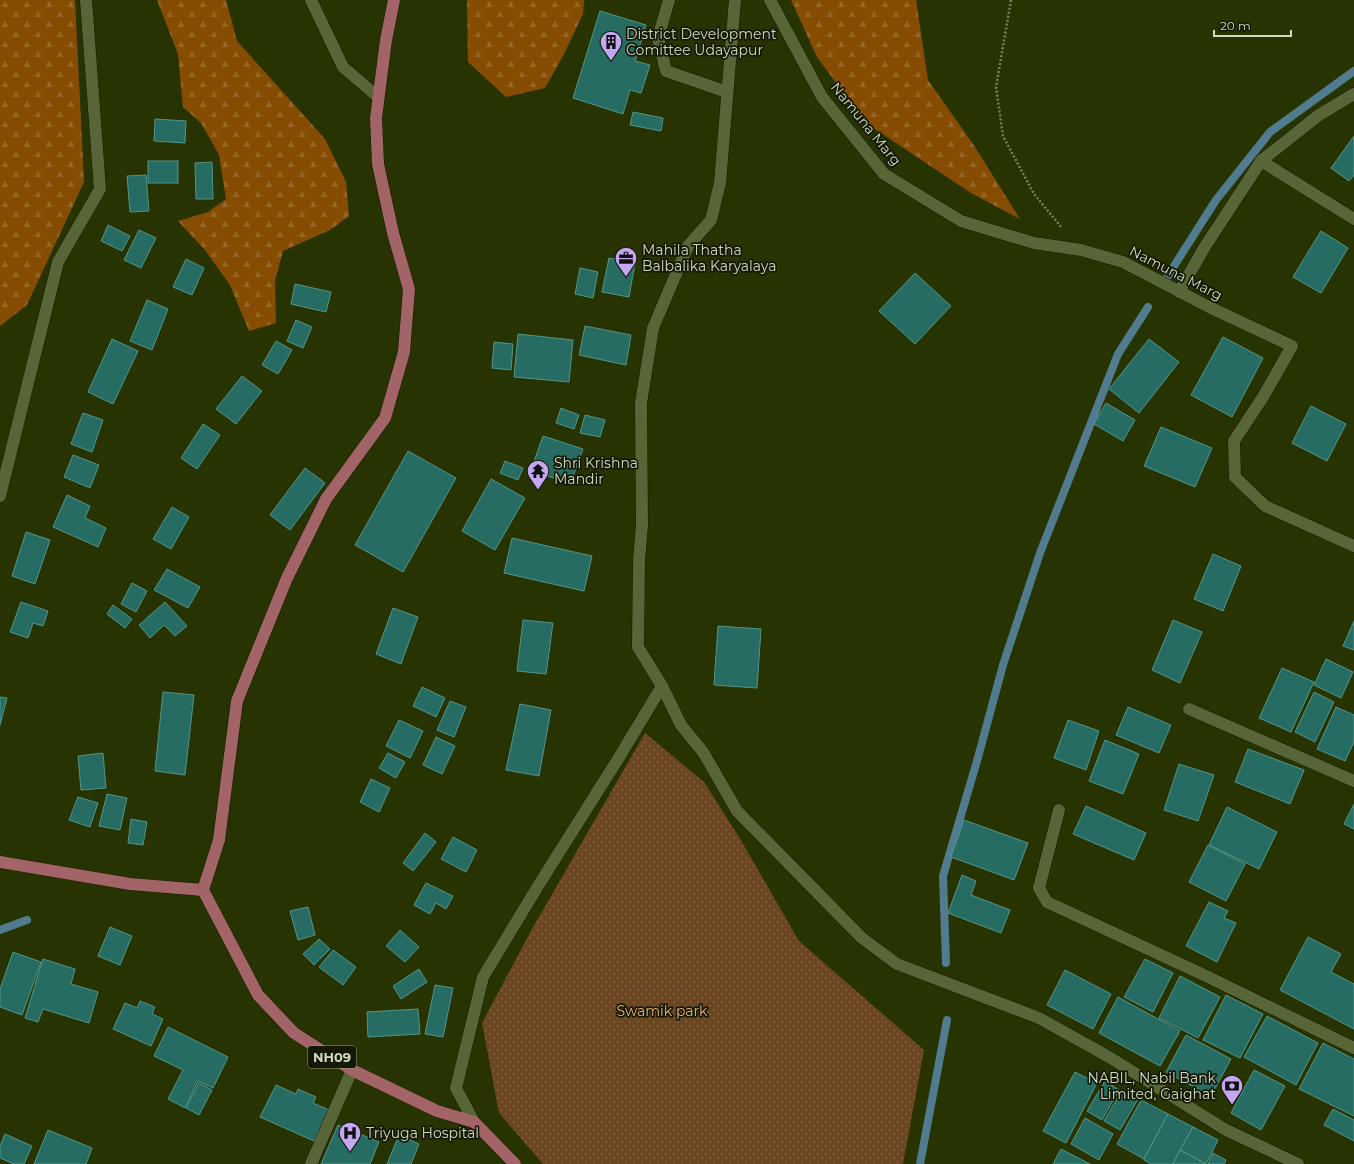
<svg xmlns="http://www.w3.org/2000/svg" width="1354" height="1164" viewBox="0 0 1354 1164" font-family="Montserrat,sans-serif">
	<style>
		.forest { fill: url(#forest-firs) }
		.park { fill: url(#park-dots) }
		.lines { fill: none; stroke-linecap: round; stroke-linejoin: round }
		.stream { stroke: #517c8f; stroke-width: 8 }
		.building { fill: #266c62; stroke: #53968c }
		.minor-casing { stroke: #121a00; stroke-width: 13 }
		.major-casing { stroke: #121a00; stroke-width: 13 }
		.path { stroke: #77815b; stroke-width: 2.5; stroke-dasharray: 2 2; stroke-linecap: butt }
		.minor { stroke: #586637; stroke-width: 12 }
		.major { stroke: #a26466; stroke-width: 12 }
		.labels { text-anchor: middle; stroke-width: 3.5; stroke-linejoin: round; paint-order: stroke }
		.shield { fill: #131906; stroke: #979f88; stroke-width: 1 }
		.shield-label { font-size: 13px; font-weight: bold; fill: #d0d9c0 }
		.poi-label { font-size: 14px; fill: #d0d9c0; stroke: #131906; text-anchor: start }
		.street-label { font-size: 14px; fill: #d0d9c0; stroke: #131906 }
		.park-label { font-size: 14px; fill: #f4b073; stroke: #131906 }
	</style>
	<defs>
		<pattern id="forest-firs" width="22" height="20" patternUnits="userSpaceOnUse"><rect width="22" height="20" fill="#864c02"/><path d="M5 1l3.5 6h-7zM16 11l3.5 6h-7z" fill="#966525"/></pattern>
		<pattern id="park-dots" width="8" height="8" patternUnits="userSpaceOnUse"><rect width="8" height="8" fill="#6c4621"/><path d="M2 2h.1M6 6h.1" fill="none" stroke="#80603f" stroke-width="1.8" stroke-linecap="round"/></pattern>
	</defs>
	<rect width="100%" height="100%" fill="#283302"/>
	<!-- forest -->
	<g class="forest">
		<path d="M0 0H75L84 182 27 305 0 326Z"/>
		<path d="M157 0H226L237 41 325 139 346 182 349 216 330 230 283 251 275 281 276 323 249 331 230 285 205 250 178 221 208 212 226 199 219 155 201 123 183 107 178 54Z"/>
		<path d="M467 0H584L583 14 563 56 545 88 506 97 468 62Z"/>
		<path d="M791 0H916L928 80 975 147 1020 219 971 193 866 123 817 57Z"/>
	</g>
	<!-- park -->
	<path class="park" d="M645 733 704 782 739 837 799 941 924 1050 903 1164H543L499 1113 482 1023 532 929Z"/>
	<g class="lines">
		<!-- stream -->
		<g class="stream">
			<path d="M1167 277 1216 200 1270 132 1354 71"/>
			<path d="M0 930 27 920"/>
			<path d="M946 963 943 876 977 761 1003 665 1040 553 1118 354 1148 307"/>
			<path d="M920 1164 947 1020"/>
		</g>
	</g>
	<!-- building -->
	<g class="building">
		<path d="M600 11 646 25 635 61 650 65 641 93 630 90 623 114 573 98Z"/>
		<path d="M633 112 663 118 661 131 630 125Z"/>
		<path d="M155 119 186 121 185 143 154 141Z"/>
		<path d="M1354 136V175L1349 181 1331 168Z"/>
		<rect x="148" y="161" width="30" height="22"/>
		<path d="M212 162 213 199H196L195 163Z"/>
		<path d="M146 175 149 211 130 212 127 176Z"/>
		<path d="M108 225 130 236 122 251 101 241Z"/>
		<path d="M139 230 156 238 141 268 124 260Z"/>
		<path d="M1321 231 1348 248 1321 293 1293 277Z"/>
		<path d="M609 258 635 263 629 297 602 292Z"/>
		<path d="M186 259 204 268 192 295 173 287Z"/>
		<path d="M580 268 598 272 593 298 575 294Z"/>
		<path d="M915 273 951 306 915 344 879 311Z"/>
		<path d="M295 284 331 292 326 312 291 304Z"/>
		<path d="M147 300 168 309 152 350 130 341Z"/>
		<path d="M296 320 312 327 303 348 287 341Z"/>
		<path d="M585 326 631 335 626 365 579 355Z"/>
		<path d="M518 334 573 340 569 382 514 377Z"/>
		<path d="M1223 337 1263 358 1232 417 1191 395Z"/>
		<path d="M112 339 138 351 113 404 88 392Z"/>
		<path d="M1149 339 1179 362 1139 413 1109 389Z"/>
		<path d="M276 341 292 350 278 374 262 365Z"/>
		<path d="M494 342 513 344 511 370 492 368Z"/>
		<path d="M242 376 262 391 236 424 216 409Z"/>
		<path d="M1106 403 1135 420 1123 441 1094 424Z"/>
		<path d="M1311 406 1346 424 1327 461 1292 443Z"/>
		<path d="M561 408 579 415 574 429 556 423Z"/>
		<path d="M83 413 103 420 92 452 71 444Z"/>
		<path d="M585 415 605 420 600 437 580 433Z"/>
		<path d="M203 424 220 435 197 469 181 458Z"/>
		<path d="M1161 427 1212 448 1195 487 1144 466Z"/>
		<path d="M543 436 583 449 570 484 531 470Z"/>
		<path d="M408 451 456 478 403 572 355 545Z"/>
		<path d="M73 455 99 465 90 488 64 477Z"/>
		<path d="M505 461 523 468 518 480 500 473Z"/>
		<path d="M305 468 325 483 290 530 270 515Z"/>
		<path d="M491 479 525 498 495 550 462 531Z"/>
		<path d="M67 495 90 506 85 518 106 528 98 547 53 527Z"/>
		<path d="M172 507 189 517 171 549 153 539Z"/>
		<path d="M26 532 50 540 35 584 12 576Z"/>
		<path d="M512 538 592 556 584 591 504 573Z"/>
		<path d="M1213 554 1241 566 1223 611 1194 599Z"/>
		<path d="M167 569 200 587 188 608 154 590Z"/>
		<path d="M132 583 147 591 136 612 121 604Z"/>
		<path d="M21 602 48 611 43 626 33 623 28 638 10 632Z"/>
		<path d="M165 602 187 626 175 636 164 625 150 638 139 625Z"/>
		<path d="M113 605 132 619 125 628 107 614Z"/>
		<path d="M393 608 418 617 401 664 376 654Z"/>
		<path d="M523 620 553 623 546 674 517 671Z"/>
		<path d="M1173 620 1202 632 1180 683 1152 670Z"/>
		<path d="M1354 621V650L1343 646Z"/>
		<path d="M718 626 761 629 757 688 714 685Z"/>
		<path d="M1326 659 1353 672 1341 698 1314 685Z"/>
		<path d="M1282 668 1314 682 1291 732 1259 718Z"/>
		<path d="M422 687 445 698 436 717 413 706Z"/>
		<path d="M163 692 194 695 185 775 155 771Z"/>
		<path d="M1314 692 1334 702 1315 742 1295 732Z"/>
		<path d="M0 697 7 698 0 725Z"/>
		<path d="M450 701 466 707 454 737 437 730Z"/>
		<path d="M520 704 551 710 539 776 506 770Z"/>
		<path d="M1128 707 1171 725 1159 753 1116 735Z"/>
		<path d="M1336 707 1354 715V742L1345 761 1317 749Z"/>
		<path d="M399 720 423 731 410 758 386 746Z"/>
		<path d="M1068 720 1099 731 1086 770 1054 758Z"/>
		<path d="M436 737 455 746 442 774 423 765Z"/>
		<path d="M1105 740 1139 754 1123 794 1089 781Z"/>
		<path d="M1248 749 1304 770 1290 804 1235 782Z"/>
		<path d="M103 753 106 788 81 790 78 756Z"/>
		<path d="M388 753 405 762 396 778 379 768Z"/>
		<path d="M1179 764 1214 775 1198 821 1164 810Z"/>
		<path d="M371 779 390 788 379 812 360 802Z"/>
		<path d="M107 794 127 798 120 830 99 826Z"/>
		<path d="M78 797 98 803 90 827 69 820Z"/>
		<path d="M1354 804V829L1344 824Z"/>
		<path d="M1086 806 1146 833 1134 860 1073 834Z"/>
		<path d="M1227 807 1277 832 1259 869 1209 845Z"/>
		<path d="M131 819 147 822 143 845 128 843Z"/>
		<path d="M964 820 1028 843 1014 880 951 857Z"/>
		<path d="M425 833 436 842 413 871 403 863Z"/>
		<path d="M453 837 477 850 466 872 441 859Z"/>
		<path d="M1208 845 1245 864 1226 901 1189 882Z"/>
		<path d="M962 875 976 881 971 895 1010 910 1001 933 948 913Z"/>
		<path d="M426 883 453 896 446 909 436 903 430 914 414 905Z"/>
		<path d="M1209 902 1228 911 1224 918 1236 923 1217 962 1186 946Z"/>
		<path d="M308 907 315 935 298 940 290 911Z"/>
		<path d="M110 927 132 936 120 965 98 956Z"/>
		<path d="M400 930 419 947 405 962 386 946Z"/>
		<path d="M1308 937 1341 954 1331 972 1354 984V1029L1280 990Z"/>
		<path d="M319 939 330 949 314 965 303 954Z"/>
		<path d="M333 950 356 967 343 985 319 967Z"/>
		<path d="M13 952 41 962 22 1015 0 1007V989Z"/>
		<path d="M43 959 75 969 71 984 98 992 89 1023 43 1009 38 1022 25 1018Z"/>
		<path d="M1145 959 1173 973 1153 1012 1124 997Z"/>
		<path d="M419 969 427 982 401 999 393 986Z"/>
		<path d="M1065 970 1111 994 1093 1029 1047 1005Z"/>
		<path d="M1180 976 1220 997 1198 1038 1159 1018Z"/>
		<path d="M435 985 453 988 443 1037 425 1034Z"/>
		<path d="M1226 995 1263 1014 1240 1058 1203 1040Z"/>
		<path d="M1118 997 1180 1031 1160 1066 1099 1033Z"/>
		<path d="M140 1001 155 1007 152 1014 163 1019 151 1046 113 1029 125 1003 137 1008Z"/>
		<path d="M418 1009 420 1034 368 1037 367 1012Z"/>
		<path d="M1267 1016 1318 1043 1296 1085 1244 1057Z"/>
		<path d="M168 1027 228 1057 213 1088 198 1081 185 1108 168 1099 183 1070 154 1056Z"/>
		<path d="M1186 1035 1231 1059 1211 1096 1166 1072Z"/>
		<path d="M1323 1043 1354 1059V1116L1299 1089Z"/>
		<path d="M1254 1070 1285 1086 1261 1130 1231 1113Z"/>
		<path d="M1075 1072 1097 1083 1066 1143 1043 1131Z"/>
		<path d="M1105 1081 1119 1090 1102 1120 1087 1111Z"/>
		<path d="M199 1083 212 1090 199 1115 186 1108Z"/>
		<path d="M276 1085 296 1094 298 1089 316 1097 313 1103 329 1110 314 1141 260 1117Z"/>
		<path d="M1122 1090 1138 1099 1120 1130 1104 1121Z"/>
		<path d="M1141 1100 1168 1114 1144 1159 1117 1144Z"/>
		<path d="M1333 1109 1354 1120V1141L1324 1125Z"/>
		<path d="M1168 1114 1193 1127 1173 1164H1151L1144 1160V1159Z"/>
		<path d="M1085 1118 1113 1134 1099 1160 1071 1144Z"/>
		<path d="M338 1125 379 1142 370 1164H321Z"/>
		<path d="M1193 1127 1218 1140 1206 1164 1180 1150Z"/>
		<path d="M48 1130 92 1148 86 1164H34Z"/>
		<path d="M5 1134 32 1146 24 1164H14L0 1158V1146Z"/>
		<path d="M399 1135 419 1144 411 1164H387Z"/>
		<path d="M1061 1149 1090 1164H1053Z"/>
		<path d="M1180 1150 1206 1164H1173Z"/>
		<path d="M1213 1153 1226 1160 1224 1164H1208Z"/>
	</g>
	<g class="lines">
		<!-- minor casing -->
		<g class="minor-casing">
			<g id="minor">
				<path d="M311 0 343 67 378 97"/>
				<path d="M669 0 658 38 666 71 727 92"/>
				<path d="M735 0 720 183 711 220 688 246 653 328 641 403 642 525 639 560 638 647 662 686 681 725 703 752 737 811 862 938 897 964 1039 1018 1109 1057 1226 1130 1298 1164"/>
				<path d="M770 0 822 97 884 174 961 221 1034 243 1081 250 1123 262 1209 307 1292 346 1263 397 1234 441 1235 477 1265 506 1354 546"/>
				<path d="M1261 161 1354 219"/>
				<path d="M1179 292 1204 248 1261 161 1319 115 1354 94"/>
				<path d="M0 496 58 262 100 189 86 0"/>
				<path d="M1189 709 1354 781"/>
				<path d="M1059 810 1039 888 1047 902 1204 975 1354 1048"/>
				<path d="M474 1122 456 1088 483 977 538 886 618 759 662 686"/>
				<path d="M311 1164 352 1070"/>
			</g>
		</g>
		<!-- major casing -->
		<g class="major-casing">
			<g id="major">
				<path d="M394 0 386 40 376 118 378 164 393 233 409 289 404 352 385 418 326 499 287 578 237 701 219 840 203 890 258 995 294 1033 352 1070 437 1111 474 1122 515 1164"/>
				<path d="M0 862 130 884 203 890"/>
			</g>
		</g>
		<!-- path -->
		<path class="path" d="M1011 0 996 87 1003 136 1034 194 1062 228"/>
		<!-- minor -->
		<use href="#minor" class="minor"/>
		<!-- major -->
		<use href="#major" class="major"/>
	</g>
	<!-- icons -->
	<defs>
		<g id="building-pin" transform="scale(1.15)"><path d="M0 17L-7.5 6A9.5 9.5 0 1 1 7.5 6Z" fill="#c5a7f1" stroke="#131906"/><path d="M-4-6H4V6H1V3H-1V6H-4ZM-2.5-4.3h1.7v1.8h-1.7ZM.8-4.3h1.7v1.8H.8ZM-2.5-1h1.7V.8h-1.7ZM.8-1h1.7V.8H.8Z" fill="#111"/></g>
		<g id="office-pin" transform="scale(1.15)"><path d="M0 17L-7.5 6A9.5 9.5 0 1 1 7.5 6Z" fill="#c5a7f1" stroke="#131906"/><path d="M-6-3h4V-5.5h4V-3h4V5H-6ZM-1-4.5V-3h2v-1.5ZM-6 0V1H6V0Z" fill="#111"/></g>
		<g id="temple-pin" transform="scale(1.15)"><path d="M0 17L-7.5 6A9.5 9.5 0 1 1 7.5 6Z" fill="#c5a7f1" stroke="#131906"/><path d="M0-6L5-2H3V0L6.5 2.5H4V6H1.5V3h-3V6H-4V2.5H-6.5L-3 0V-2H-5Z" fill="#111"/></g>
		<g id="bank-pin" transform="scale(1.15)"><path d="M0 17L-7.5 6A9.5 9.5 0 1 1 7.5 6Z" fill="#c5a7f1" stroke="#131906"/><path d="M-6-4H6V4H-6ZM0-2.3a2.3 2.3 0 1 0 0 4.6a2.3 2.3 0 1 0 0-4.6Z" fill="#111"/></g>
		<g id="hospital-pin" transform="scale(1.15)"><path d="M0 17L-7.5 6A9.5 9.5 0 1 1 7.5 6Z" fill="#c5a7f1" stroke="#131906"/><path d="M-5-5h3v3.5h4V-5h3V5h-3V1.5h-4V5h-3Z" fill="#111"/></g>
	</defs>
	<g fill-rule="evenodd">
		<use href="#building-pin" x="611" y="42"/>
		<use href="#office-pin" x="626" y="258"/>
		<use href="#temple-pin" x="538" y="471"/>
		<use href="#bank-pin" x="1232" y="1086"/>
		<use href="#hospital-pin" x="350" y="1133"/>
	</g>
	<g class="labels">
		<!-- shield labels -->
		<rect class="shield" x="308" y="1046" width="48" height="22" rx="3"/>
		<g class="shield-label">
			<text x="332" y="1062">NH09</text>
		</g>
		<!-- poi labels -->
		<g class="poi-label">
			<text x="626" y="39">District Development<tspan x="626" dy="16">Comittee Udayapur</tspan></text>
			<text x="642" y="255">Mahila Thatha<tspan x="642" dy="16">Balbalika Karyalaya</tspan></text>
			<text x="554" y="468">Shri Krishna<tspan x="554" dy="16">Mandir</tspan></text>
			<text x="1216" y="1083" text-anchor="end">NABIL, Nabil Bank<tspan x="1216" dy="16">Limited, Gaighat</tspan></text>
			<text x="366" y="1138">Triyuga Hospital</text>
		</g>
		<!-- street labels -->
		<g class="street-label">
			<text transform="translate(866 124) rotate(51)" y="5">Namuna Marg</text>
			<text transform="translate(1176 273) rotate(27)" y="5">Namuna Marg</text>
		</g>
		<!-- park labels -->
		<g class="park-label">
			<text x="662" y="1016">Swamik park</text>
		</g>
	</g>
	<!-- scale -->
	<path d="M1214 30v6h77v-6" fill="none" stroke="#d0d9c0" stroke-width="2"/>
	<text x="1220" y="30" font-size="12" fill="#d0d9c0" stroke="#131906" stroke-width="3" paint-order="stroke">20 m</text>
</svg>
